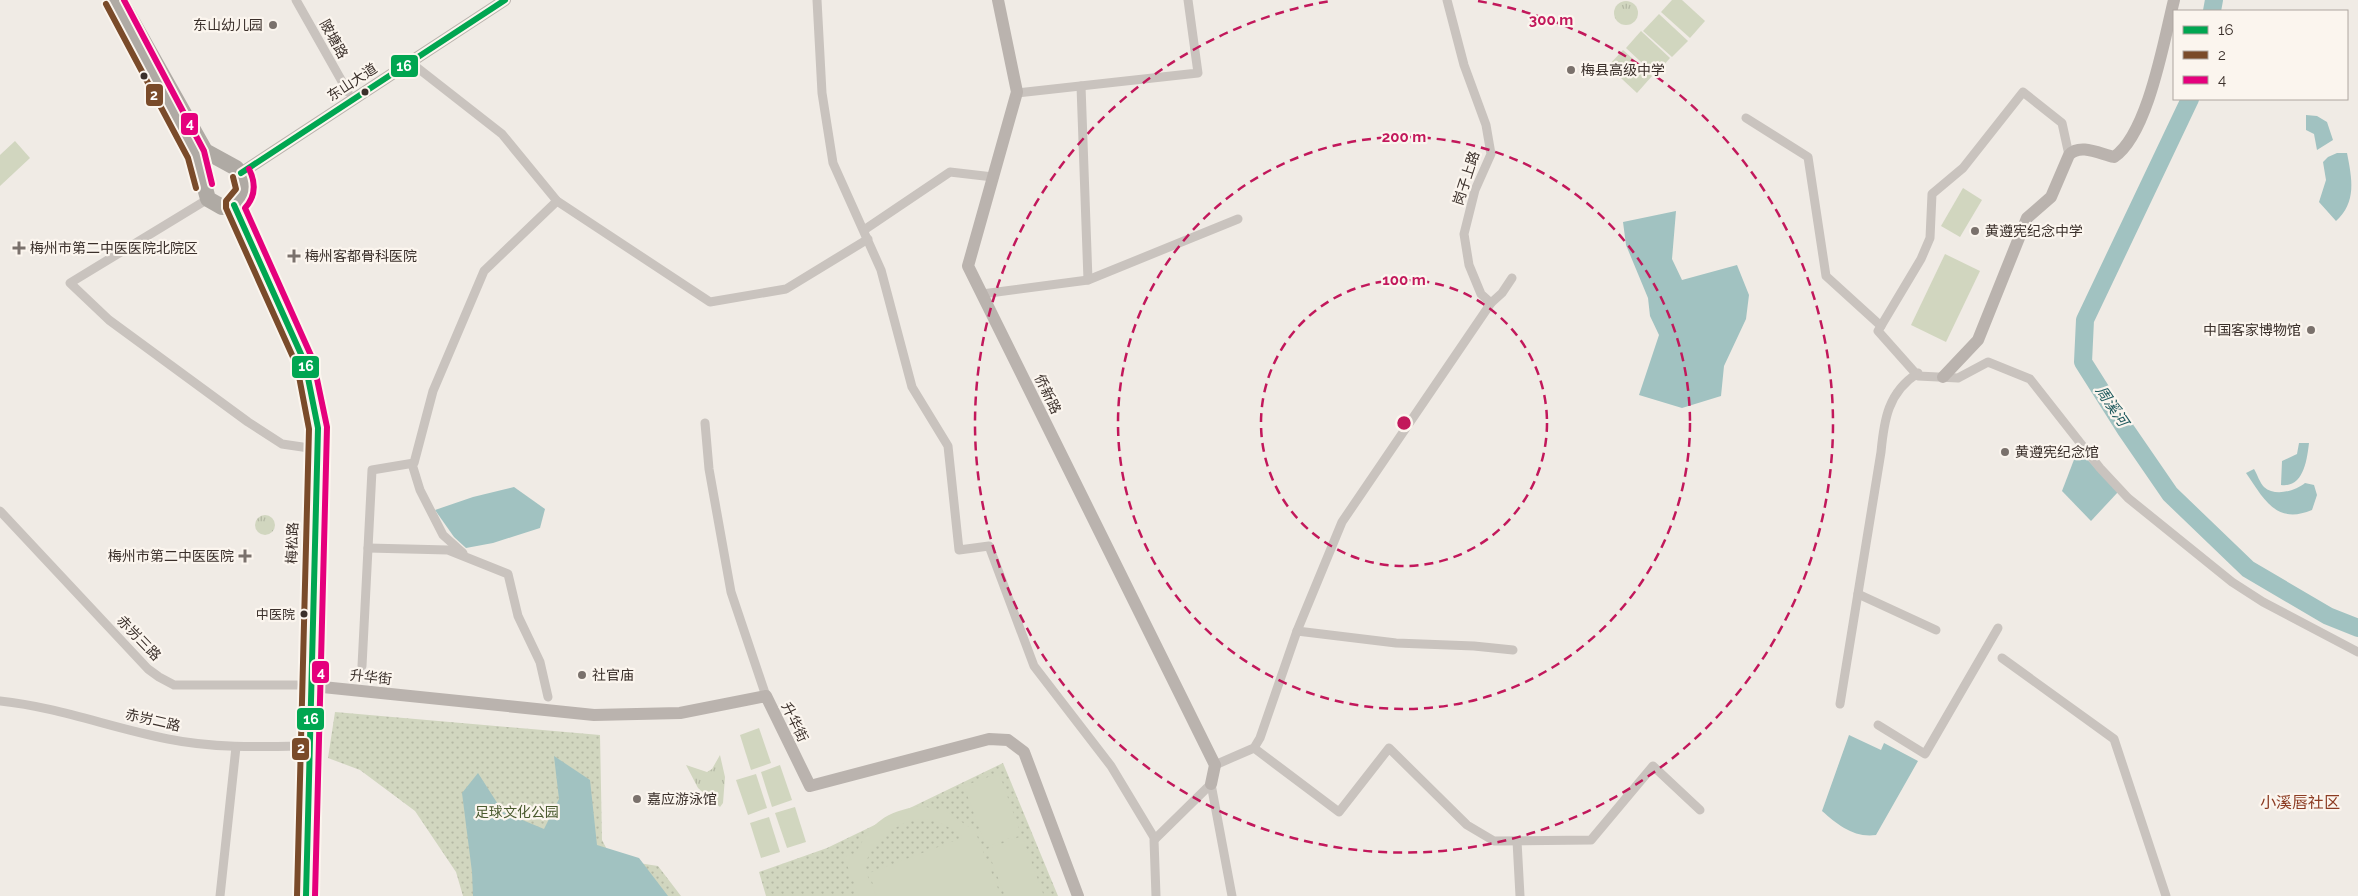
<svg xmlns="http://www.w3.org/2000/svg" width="2358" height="896" viewBox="0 0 2358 896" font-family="Raleway,'Noto Sans SC',sans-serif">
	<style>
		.grass { fill: url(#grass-tufts) }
		.park { fill: url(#park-dots) }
		.pitch { fill: #d1d6bf }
		.water { fill: #a1c2c1 }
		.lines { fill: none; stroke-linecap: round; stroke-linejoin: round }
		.river { stroke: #a1c2c1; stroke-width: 18 }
		.street { stroke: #c9c3be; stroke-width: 9 }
		.secondary { stroke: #bab3ae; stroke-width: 12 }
		.highway { stroke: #afaaa4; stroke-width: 16 }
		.bus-1-casing { stroke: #fbf5ee; stroke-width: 10 }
		.bus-2-casing { stroke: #fbf5ee; stroke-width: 10 }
		.bus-3-casing { stroke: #fbf5ee; stroke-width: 10 }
		.bus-1 { stroke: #00a651; stroke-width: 6 }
		.bus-2 { stroke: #7a4b2a; stroke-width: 6 }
		.bus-3 { stroke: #e5007d; stroke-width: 6 }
		.ring { fill: none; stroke: #c2185b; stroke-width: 2.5; stroke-dasharray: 9 6 }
		.poi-dot { fill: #7a716c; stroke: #fbf5ee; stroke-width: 2 }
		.bus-dot { fill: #3b302b; stroke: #fbf5ee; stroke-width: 2 }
		.labels { text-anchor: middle; stroke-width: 4.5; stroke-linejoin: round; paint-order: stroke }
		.bus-label { font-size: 13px; fill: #3b302b; stroke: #fbf5ee; text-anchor: end }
		.poi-label { font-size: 14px; fill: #3b302b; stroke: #fbf5ee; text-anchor: start }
		.street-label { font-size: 14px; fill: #3b302b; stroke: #fbf5ee }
		.park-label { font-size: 14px; fill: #4a5a2e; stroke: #fbf5ee }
		.water-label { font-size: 15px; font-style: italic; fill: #1f5a5e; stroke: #fbf5ee }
		.quarter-label { font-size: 16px; fill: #8c3b22; stroke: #fbf5ee }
		.centre { fill: #c2185b; stroke: #fbf5ee; stroke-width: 2.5 }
		.ring-label { font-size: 15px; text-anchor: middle; font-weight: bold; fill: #c2185b; stroke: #fbf5ee; stroke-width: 4.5; stroke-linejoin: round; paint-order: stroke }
		.line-badge { stroke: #fbf5ee; stroke-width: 2 }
		.badge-label { font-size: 14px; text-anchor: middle; font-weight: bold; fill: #fff }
	</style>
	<defs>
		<pattern id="grass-tufts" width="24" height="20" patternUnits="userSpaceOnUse" patternTransform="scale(1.25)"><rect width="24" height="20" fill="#d1d6bf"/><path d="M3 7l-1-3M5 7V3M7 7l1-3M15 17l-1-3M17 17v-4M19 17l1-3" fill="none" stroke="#b4b8a4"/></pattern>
		<pattern id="park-dots" width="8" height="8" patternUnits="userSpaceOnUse" patternTransform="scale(1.25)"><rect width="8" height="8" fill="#d1d6bf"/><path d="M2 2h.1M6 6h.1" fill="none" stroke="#b4b8a4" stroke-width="1.8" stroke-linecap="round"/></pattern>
	</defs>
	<rect width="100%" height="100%" fill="#f0ebe5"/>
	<!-- grass -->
	<g class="grass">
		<circle cx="1626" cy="13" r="12"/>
		<circle cx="265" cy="525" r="10"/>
		<path d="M720 755 725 777 723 803 720 807 698 788 686 765 707 772 712 769Z"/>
	</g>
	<!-- park -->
	<g class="park">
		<path d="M335 712 600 735 602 840 612 859 658 866 681 896H463L456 872 415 811 360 770 328 758Z"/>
		<path d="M1003 763 1058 896H766L759 872 827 848Z"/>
	</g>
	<!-- pitch -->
	<g class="pitch">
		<path d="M1672 0H1682L1705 21 1690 38 1661 12Z"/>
		<path d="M1659 14 1688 41 1672 57 1643 31Z"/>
		<path d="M1641 31 1670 58 1655 75 1626 48Z"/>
		<path d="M1623 50 1652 76 1637 93 1608 66Z"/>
		<path d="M15 141 30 158 0 186V155Z"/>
		<path d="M1963 188 1982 200 1960 237 1941 226Z"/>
		<path d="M1945 254 1980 271 1946 342 1911 325Z"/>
		<path d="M759 728 771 763 751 770 740 735Z"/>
		<path d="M780 765 792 800 772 807 761 772Z"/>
		<path d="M999 773 1021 834 986 847 964 786Z"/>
		<path d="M756 774 767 808 748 815 736 780Z"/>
		<path d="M919 806 944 810 975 831 1001 896H877L869 873 962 838 961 835C949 827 936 819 922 819 900 818 863 848 866 870 868 879 873 888 876 896H859L844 857 856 853C871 822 886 812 919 806Z"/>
		<path d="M795 807 806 842 787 848 775 813Z"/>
		<path d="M769 817 780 852 761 858 750 823Z"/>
		<path d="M1022 836 1044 896H1005L987 849Z"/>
	</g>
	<!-- water -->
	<g class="water">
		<path d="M2306 115 2317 116 2327 122 2333 140 2317 150 2314 134 2306 130Z"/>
		<path d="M2337 153H2347C2352 179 2357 202 2336 221L2319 202 2326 180 2323 162 2328 157Z"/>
		<path d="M1676 211 1672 259 1682 280 1737 265 1749 295 1746 319 1724 366 1721 396 1682 408 1639 395 1659 335 1650 316 1648 298 1626 245 1623 222Z"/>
		<path d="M2299 443H2309C2307 459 2304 488 2281 485L2282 461 2297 454Z"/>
		<path d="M2081 453 2118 492 2091 521 2062 491 2075 457Z"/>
		<path d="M2254 469C2257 474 2260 483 2264 487 2275 497 2295 491 2305 483L2314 485 2317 495 2312 510C2276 525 2264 499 2246 473Z"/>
		<path d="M514 487 545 509 540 528 493 543 466 548 454 537 435 510 473 497Z"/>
		<path d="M1849 735 1881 750 1884 743 1918 761 1876 835C1854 838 1838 825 1822 811Z"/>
		<path d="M554 756 590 780 597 845 639 858 668 896H473L472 872 462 793 478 773 503 812 544 829 559 799Z"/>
	</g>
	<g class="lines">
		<!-- river -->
		<g class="river">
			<path d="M2212 11 2214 0"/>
			<path d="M2190 99 2085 320 2083 362 2126 430 2170 494 2248 569 2328 616 2358 628"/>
		</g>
		<!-- street -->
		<g class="street">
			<path d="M296 0 348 92"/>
			<path d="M817 0 822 93 833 163 881 270 912 387 948 446 959 550 989 546 1034 666 1111 766 1155 839"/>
			<path d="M1447 0 1464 65 1486 125 1491 154 1475 190 1464 234 1469 265 1481 294 1491 303"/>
			<path d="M410 62 502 134 557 201 710 302 786 289 868 239"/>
			<path d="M1081 86 1088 280"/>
			<path d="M1017 93 1198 73 1188 0"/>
			<path d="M1746 118 1808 157 1826 276 1881 326"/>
			<path d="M2069 155 2062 123 2023 92 1963 168 1932 194 1930 238 1921 259 1878 331 1918 376 1958 378 1988 362 2030 379 2100 468 2128 498 2232 582 2263 602 2358 652"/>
			<path d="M208 199 70 283 109 320 248 422 282 444 309 448"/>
			<path d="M864 230 950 172 993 177"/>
			<path d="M982 294 1088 280 1238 219"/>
			<path d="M705 423 709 469 731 592 766 696"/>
			<path d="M412 464 420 490 443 535 463 553"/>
			<path d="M0 511 148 669 159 677 174 685H303"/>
			<path d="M368 548 448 550 508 574 518 616 540 662 548 697"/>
			<path d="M1858 594 1936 630"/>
			<path d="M1297 631 1396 643 1474 646 1513 650"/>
			<path d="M2002 658 2114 739 2166 896"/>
			<path d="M362 666 372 470 414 463 433 391 484 271 557 201"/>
			<path d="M0 701C58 707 111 728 168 739 212 748 257 747 301 746"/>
			<path d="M1840 704 1881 452C1884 420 1888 392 1918 373"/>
			<path d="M1878 725 1925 754 1998 628"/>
			<path d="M1254 748 1339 812 1389 748 1467 825 1494 841 1591 840 1653 766 1700 810"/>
			<path d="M1215 765 1254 748 1260 738 1297 631 1342 522 1491 303 1502 293 1512 278"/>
			<path d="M1517 841 1520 896"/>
			<path d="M220 896 236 747"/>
			<path d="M1156 896 1154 840 1211 784 1232 896"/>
		</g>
		<!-- secondary -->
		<g class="secondary">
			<path d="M998 0 1017 92 968 266 1215 765 1211 784"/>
			<path d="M241 173 505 0"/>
			<path d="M234 205 305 363 318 428 306 896"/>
			<path d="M1943 377 1978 340 2027 218 2051 197 2069 155C2080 143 2100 154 2114 157 2148 134 2164 40 2174 0"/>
			<path d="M303 685 594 715 680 713 766 696 810 786 989 739 1008 740 1024 752 1078 896"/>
		</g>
		<!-- highway -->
		<path class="highway" d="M114 0 196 155 208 199 222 207 234 205 243 196 246 190 244 178 236 168 205 151 120 0"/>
		<!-- bus-1 casing -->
		<g class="bus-1-casing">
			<g id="bus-1">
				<path d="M241 173 505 0"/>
				<path d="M234 205 305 363 318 428 306 896"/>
			</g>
		</g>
		<!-- bus-2 casing -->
		<g class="bus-2-casing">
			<g id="bus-2">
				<path d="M106 4 188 158 196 188"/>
				<path d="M233 177 236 189 226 201V208L297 366 309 429 297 896"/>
			</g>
		</g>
		<!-- bus-3 casing -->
		<g class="bus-3-casing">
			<g id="bus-3">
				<path d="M124 0 204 151 212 184"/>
				<path d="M249 169C256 183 256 196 245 208L313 360 327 427 315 896"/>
			</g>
		</g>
		<!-- bus-1 -->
		<use href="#bus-1" class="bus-1"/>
		<!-- bus-2 -->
		<use href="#bus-2" class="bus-2"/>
		<!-- bus-3 -->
		<use href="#bus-3" class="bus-3"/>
	</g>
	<!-- distance rings -->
	<g class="ring">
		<circle cx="1404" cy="423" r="143"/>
		<circle cx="1404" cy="423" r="286"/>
		<path d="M1478 1A429 429 0 1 1 1330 1"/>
	</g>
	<!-- markers -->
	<g class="poi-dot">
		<circle cx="273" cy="25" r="5"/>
		<circle cx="1571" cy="70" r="5"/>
		<circle cx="1975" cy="231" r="5"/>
		<path d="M16.5 240.5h5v5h5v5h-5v5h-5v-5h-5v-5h5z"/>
		<path d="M291.5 248.5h5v5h5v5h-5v5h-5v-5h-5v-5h5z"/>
		<circle cx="2311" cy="330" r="5"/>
		<circle cx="2005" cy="452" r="5"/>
		<path d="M242.5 548.5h5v5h5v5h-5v5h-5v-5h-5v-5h5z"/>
		<circle cx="582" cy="675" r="5"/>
		<circle cx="637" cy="799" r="5"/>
	</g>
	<g class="bus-dot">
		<circle cx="144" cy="76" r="4.5"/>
		<circle cx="365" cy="92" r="4.5"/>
		<circle cx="304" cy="614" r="4.5"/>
	</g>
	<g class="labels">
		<!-- bus labels -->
		<g class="bus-label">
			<text x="295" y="619">中医院</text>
		</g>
		<!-- poi labels -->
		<g class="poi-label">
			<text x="263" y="30" text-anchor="end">东山幼儿园</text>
			<text x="1581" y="75">梅县高级中学</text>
			<text x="1985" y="236">黄遵宪纪念中学</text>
			<text x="30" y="253">梅州市第二中医医院北院区</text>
			<text x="305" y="261">梅州客都骨科医院</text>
			<text x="2301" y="335" text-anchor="end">中国客家博物馆</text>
			<text x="2015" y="457">黄遵宪纪念馆</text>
			<text x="234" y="561" text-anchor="end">梅州市第二中医医院</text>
			<text x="592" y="680">社官庙</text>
			<text x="647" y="804">嘉应游泳馆</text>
		</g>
		<!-- street labels -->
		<g class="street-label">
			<text transform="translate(334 39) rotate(61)" y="5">陂塘路</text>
			<text transform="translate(352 82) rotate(-33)" y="5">东山大道</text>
			<text transform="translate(1466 178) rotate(-72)" y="5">岗子上路</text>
			<text transform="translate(1048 394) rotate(64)" y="5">侨新路</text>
			<text transform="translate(292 543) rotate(-88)" y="5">梅松路</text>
			<text transform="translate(139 638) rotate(46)" y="5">赤岃三路</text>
			<text transform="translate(371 677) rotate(6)" y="5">升华街</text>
			<text transform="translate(153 720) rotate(13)" y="5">赤岃二路</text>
			<text transform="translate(795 722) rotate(64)" y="5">升华街</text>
		</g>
		<!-- park labels -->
		<g class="park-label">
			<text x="517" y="817">足球文化公园</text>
		</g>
		<!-- water labels -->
		<g class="water-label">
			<text transform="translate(2112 406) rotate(56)" y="5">周溪河</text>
		</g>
		<!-- quarter labels -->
		<g class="quarter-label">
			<text x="2300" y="808">小溪唇社区</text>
		</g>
	</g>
	<circle cx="1404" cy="423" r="8" class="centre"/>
	<g class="ring-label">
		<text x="1551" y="25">300 m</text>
		<text x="1404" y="142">200 m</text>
		<text x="1404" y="285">100 m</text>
	</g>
	<g class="line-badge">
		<rect x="390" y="54" width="29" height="24" rx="5" fill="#00a651"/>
		<rect x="145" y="83" width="19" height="24" rx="5" fill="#7a4b2a"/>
		<rect x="180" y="112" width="19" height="24" rx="5" fill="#e5007d"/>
		<rect x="291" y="355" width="29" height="24" rx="5" fill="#00a651"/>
		<rect x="311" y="660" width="19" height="24" rx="5" fill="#e5007d"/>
		<rect x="296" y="707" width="29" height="24" rx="5" fill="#00a651"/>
		<rect x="291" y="737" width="19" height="24" rx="5" fill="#7a4b2a"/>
	</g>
	<g class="badge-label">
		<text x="404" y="71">16</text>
		<text x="154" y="100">2</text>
		<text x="190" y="128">4</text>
		<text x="306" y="371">16</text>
		<text x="321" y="677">4</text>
		<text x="311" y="724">16</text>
		<text x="301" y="753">2</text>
	</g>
	<!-- legend -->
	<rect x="2173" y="10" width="175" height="90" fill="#fbf5ee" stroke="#aea6a0"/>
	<rect x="2183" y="26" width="25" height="8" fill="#00a651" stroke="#aea6a0"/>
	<text x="2218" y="35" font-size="15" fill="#3b302b">16</text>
	<rect x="2183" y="51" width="25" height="8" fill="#7a4b2a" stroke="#aea6a0"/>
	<text x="2218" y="60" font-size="15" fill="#3b302b">2</text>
	<rect x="2183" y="76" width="25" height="8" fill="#e5007d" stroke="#aea6a0"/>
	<text x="2218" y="85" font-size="15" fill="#3b302b">4</text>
</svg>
